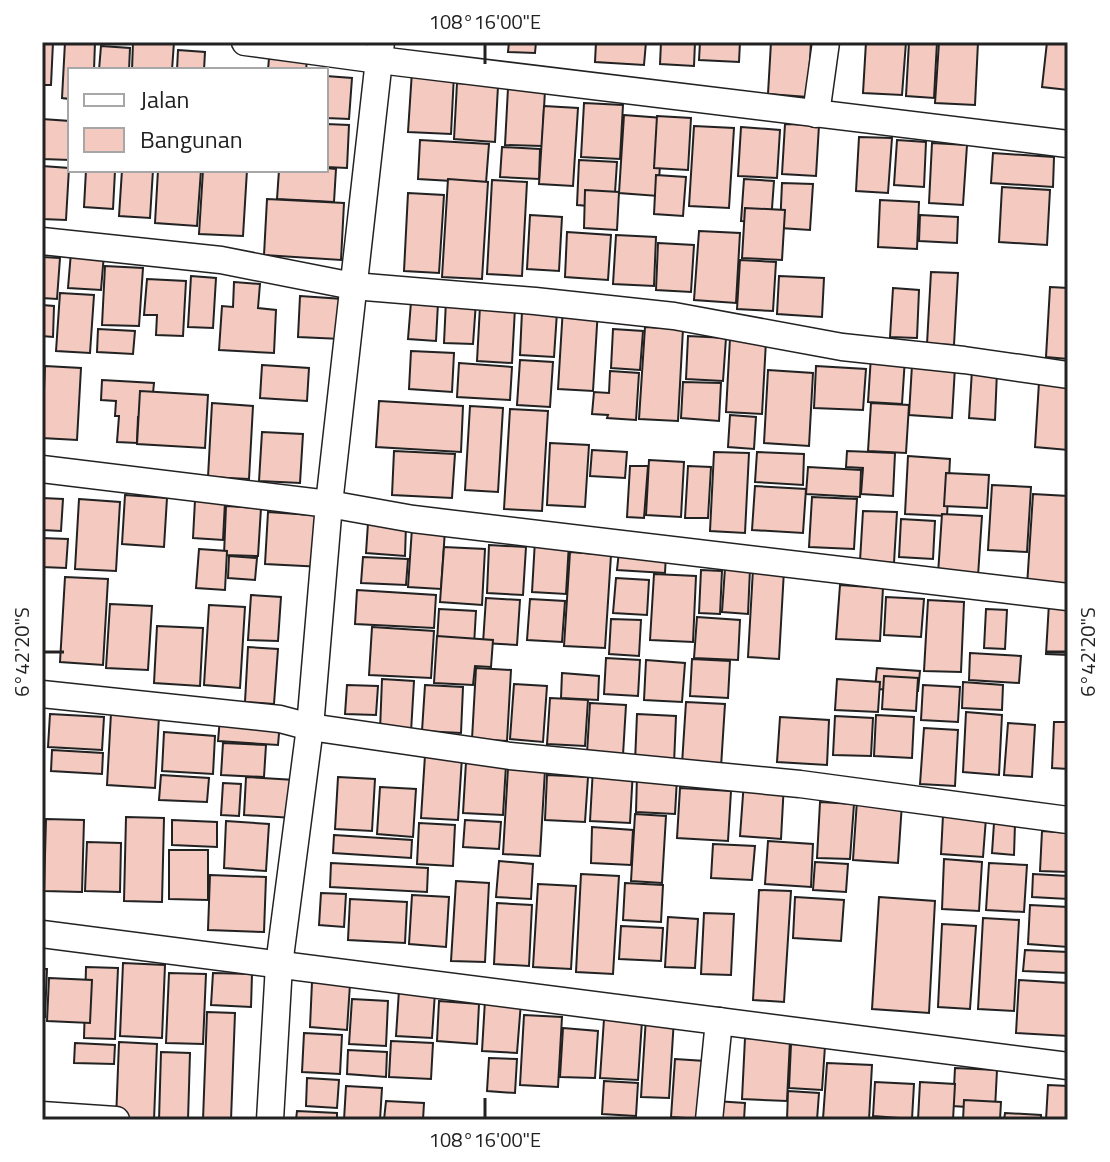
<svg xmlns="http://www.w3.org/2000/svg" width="1110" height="1162" viewBox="0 0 1110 1162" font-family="'Titillium Web',sans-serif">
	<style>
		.building { fill: #f3c9c0; stroke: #222; stroke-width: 2 }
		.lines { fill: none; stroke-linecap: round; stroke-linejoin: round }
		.street-casing { stroke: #222; stroke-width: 29 }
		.street { stroke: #fff; stroke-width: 26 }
		.ticks { fill: none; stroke: #222; stroke-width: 3 }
		.neatline { fill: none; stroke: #222; stroke-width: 3 }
		.ticks-label { font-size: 20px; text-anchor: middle; fill: #222 }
	</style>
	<rect width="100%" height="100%" fill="#fff"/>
	<!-- building -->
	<g class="building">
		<path d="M42 42H53L51 85H42Z"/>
		<path d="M65 42H95L94 70H70V99L62 98Z"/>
		<path d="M133 42H174L172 70H132Z"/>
		<path d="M509 42H536L535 53 508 52Z"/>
		<path d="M596 42H646L644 65 595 62Z"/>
		<path d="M661 42H695L694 66 660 64Z"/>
		<path d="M700 42H740L739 62 699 60Z"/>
		<path d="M771 42H811L808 97 768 94Z"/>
		<path d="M866 42H906L902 95 863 93Z"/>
		<path d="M909 42H937L934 98 906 96Z"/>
		<path d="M939 42H978L975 105 935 103Z"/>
		<path d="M1047 42H1068V90L1042 87Z"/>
		<path d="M101 46 130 48 129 70H99Z"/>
		<path d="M178 50 205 52 204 70H177Z"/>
		<path d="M269 58 307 60 306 70H268Z"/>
		<path d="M412 71 454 74 451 134 408 132Z"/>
		<path d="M326 76 352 78 349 119 326 118Z"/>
		<path d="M457 83 498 86 495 142 454 139Z"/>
		<path d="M508 88 545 90 542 146 505 145Z"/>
		<path d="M584 103 623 105 620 159 581 157Z"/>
		<path d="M544 106 578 108 573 186 539 184Z"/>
		<path d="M624 115 663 118 658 196 619 193Z"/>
		<path d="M657 116 691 118 688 170 654 168Z"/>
		<path d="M42 119 70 121V160L42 159Z"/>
		<path d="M326 124 349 125 347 168 326 167Z"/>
		<path d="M785 124 819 125 816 176 782 174Z"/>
		<path d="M694 126 734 128 729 208 689 206Z"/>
		<path d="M741 127 780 130 777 178 738 176Z"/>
		<path d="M859 137 892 138 888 193 856 191Z"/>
		<path d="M420 140 489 144 486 183 418 179Z"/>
		<path d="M897 140 926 142 924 187 894 185Z"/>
		<path d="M932 143 967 145 963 205 929 203Z"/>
		<path d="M502 147 540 149 539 179 500 177Z"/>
		<path d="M993 153 1054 157 1053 187 991 183Z"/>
		<path d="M579 160 617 162 614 208 577 205Z"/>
		<path d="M42 166 69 168 66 220 42 219Z"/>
		<path d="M326 168 336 169 334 202 277 199 279 170H326Z"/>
		<path d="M86 170 115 171 113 209 84 207Z"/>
		<path d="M122 170H153L150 218 119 216Z"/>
		<path d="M158 170H201L197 226 155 223Z"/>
		<path d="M203 170H247L243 236 199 234Z"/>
		<path d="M656 175 686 177 683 216 654 214Z"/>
		<path d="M448 179 488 182 482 279 442 277Z"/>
		<path d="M744 179 774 181 771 222 741 221Z"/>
		<path d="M492 180 527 182 522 276 487 274Z"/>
		<path d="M782 183 813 184 810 230 780 228Z"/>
		<path d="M1002 187 1050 190 1047 245 999 242Z"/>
		<path d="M585 190 619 192 617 230 584 228Z"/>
		<path d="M408 193 444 195 439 273 404 271Z"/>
		<path d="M267 199 344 203 341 260 264 255Z"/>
		<path d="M880 200 919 202 917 249 878 247Z"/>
		<path d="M745 208 785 210 782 260 742 258Z"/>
		<path d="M530 215 562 217 559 271 527 269Z"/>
		<path d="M920 215 958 217 957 243 919 241Z"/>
		<path d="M699 231 740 233 736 303 694 300Z"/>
		<path d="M567 232 611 235 608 280 565 277Z"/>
		<path d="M616 235 656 237 654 286 613 284Z"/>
		<path d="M658 243 694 245 691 292 656 290Z"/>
		<path d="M71 252 104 254 101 290 68 288Z"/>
		<path d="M42 257 60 258 57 299 42 298Z"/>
		<path d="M740 260 776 262 773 311 737 309Z"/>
		<path d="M105 266 143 268 139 326 102 325Z"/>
		<path d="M931 272 958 273 954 345 927 344Z"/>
		<path d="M191 276 216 278 213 328 188 327Z"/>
		<path d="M779 276 824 278 822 317 777 314Z"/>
		<path d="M147 279 186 281 183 336 156 335 157 315H144Z"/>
		<path d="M234 282 260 284 258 308 276 310 274 353 219 350 222 306 233 307Z"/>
		<path d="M1050 287 1068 288V359L1046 357Z"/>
		<path d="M893 288 919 290 917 338 890 337Z"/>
		<path d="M60 293 94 295 90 353 56 351Z"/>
		<path d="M300 296 343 299 341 339 298 337Z"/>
		<path d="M446 300 476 302 473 344 444 343Z"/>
		<path d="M411 302 438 303 436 341 408 339Z"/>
		<path d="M42 305 54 306 53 337 42 336Z"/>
		<path d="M480 306 515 308 512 363 477 361Z"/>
		<path d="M563 307 598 309 593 391 558 389Z"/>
		<path d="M522 311 557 312 554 357 520 355Z"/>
		<path d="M645 327 683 329 678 421 639 419Z"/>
		<path d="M98 329 135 331 133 354 97 352Z"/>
		<path d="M613 329 643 331 640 370 611 368Z"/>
		<path d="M688 336 726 338 723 381 686 379Z"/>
		<path d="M730 338 766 341 762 414 726 412Z"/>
		<path d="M411 351 454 353 452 392 409 389Z"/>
		<path d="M871 356 905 358 902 404 868 402Z"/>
		<path d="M520 360 553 362 550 407 517 405Z"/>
		<path d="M459 363 512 367 510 400 457 397Z"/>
		<path d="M262 365 309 368 307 401 260 398Z"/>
		<path d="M912 365 955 367 952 418 909 415Z"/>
		<path d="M45 366 81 368 77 440 42 438Z"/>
		<path d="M816 366 866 369 863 410 814 408Z"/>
		<path d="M768 370 813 373 809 446 764 443Z"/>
		<path d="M972 370 997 371 995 420 969 418Z"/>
		<path d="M610 371 639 373 636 420 607 418 608 415 592 414 594 392 609 393Z"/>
		<path d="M102 380 154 383 152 403 144 402 143 417H138L137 443 117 442 119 416H115L116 401 101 400Z"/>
		<path d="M683 382 721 383 719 421 681 418Z"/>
		<path d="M1039 382 1068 384V450L1035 447Z"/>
		<path d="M140 391 208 395 205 448 137 444Z"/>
		<path d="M379 401 463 406 461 452 376 447Z"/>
		<path d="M212 403 253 406 249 479 208 477Z"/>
		<path d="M871 403 909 405 906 453 868 451Z"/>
		<path d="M470 406 503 408 498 492 465 490Z"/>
		<path d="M510 409 548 411 542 511 504 509Z"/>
		<path d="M730 415 756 417 754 449 728 447Z"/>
		<path d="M262 432 303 434 300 483 259 481Z"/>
		<path d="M550 443 589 445 585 507 547 505Z"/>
		<path d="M592 450 627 452 625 478 590 476Z"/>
		<path d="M394 451 455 454 452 498 392 495Z"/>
		<path d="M847 451 895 453 893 496 861 494 863 468 846 467Z"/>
		<path d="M714 452 749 453 745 533 710 531Z"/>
		<path d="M757 452 804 454 803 485 755 482Z"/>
		<path d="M908 456 950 459 947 516 905 514Z"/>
		<path d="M649 460 684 462 681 517 646 515Z"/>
		<path d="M630 466H648L644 518 627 517Z"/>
		<path d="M688 466 711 467 708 518H685Z"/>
		<path d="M808 467 861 470 860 497 806 494Z"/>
		<path d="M946 473 989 475 987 508 944 506Z"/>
		<path d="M992 485 1031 487 1027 552 988 550Z"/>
		<path d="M755 486 806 489 803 533 752 530Z"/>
		<path d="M1033 494 1068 496 1066 588 1027 586Z"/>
		<path d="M125 495 167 498 164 547 122 544Z"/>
		<path d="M812 497 857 499 854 549 809 547Z"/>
		<path d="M42 498 63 499 61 531 42 530Z"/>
		<path d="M79 499 120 502 116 571 75 569Z"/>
		<path d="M195 500 225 502 223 540 193 538Z"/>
		<path d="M226 506 261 508 258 556 224 555Z"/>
		<path d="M863 511 897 512 894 563 860 561Z"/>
		<path d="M268 512 326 516 323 567 265 564Z"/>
		<path d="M942 514 982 516 978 576 938 574Z"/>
		<path d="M901 519 935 521 933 559 899 557Z"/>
		<path d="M368 523 406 525 405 556 366 553Z"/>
		<path d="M412 528 445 530 441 589 408 587Z"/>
		<path d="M42 538 68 539 66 568 42 567Z"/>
		<path d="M535 540 569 543 566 594 532 592Z"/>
		<path d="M489 545 526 547 523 595 487 593Z"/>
		<path d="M444 547 485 549 482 605 440 602Z"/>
		<path d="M199 549 227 551 225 590 196 588Z"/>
		<path d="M619 551 666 554 665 573 617 570Z"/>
		<path d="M570 552 611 555 605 648 564 646Z"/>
		<path d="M229 556 257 558 255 580 228 578Z"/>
		<path d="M363 557 408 559 406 585 361 583Z"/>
		<path d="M725 568 750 569 748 614 722 612Z"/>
		<path d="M753 569 784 570 779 659 748 657Z"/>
		<path d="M701 570 722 571 720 614 699 613Z"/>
		<path d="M654 574 696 576 693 642 650 640Z"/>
		<path d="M65 577 108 579 103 665 60 662Z"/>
		<path d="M616 578 649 580 647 615 613 613Z"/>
		<path d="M840 585 883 588 880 641 836 639Z"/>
		<path d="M357 590 436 595 434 628 355 624Z"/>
		<path d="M251 595 281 597 278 641 248 640Z"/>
		<path d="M886 597 924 599 921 637 884 635Z"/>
		<path d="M486 598 520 600 517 645 483 643Z"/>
		<path d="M530 599 565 601 562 642 527 640Z"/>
		<path d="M928 600 964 602 961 672 924 671Z"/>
		<path d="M1049 603 1068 604V655L1046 654Z"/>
		<path d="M110 604 152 606 148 670 106 668Z"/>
		<path d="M209 605 245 607 240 688 204 685Z"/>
		<path d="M439 609 476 611 474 645 437 642Z"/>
		<path d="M986 609 1007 610 1005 649 984 648Z"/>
		<path d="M697 617 740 620 738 660 694 658Z"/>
		<path d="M611 619 641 620 639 656 609 654Z"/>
		<path d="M157 626 203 628 200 686 154 683Z"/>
		<path d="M372 627 434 631 431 678 369 675Z"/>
		<path d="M437 636 493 640 491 667 475 666 473 685 434 683Z"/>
		<path d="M248 647 278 649 274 704 245 702Z"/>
		<path d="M970 653 1021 656 1019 683 969 680Z"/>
		<path d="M606 658 640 660 638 696 604 694Z"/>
		<path d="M692 659 730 661 728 698 690 696Z"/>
		<path d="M646 660 685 663 682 702 644 700Z"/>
		<path d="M476 668 511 670 507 741 472 739Z"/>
		<path d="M877 668 920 671 918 691 875 689Z"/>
		<path d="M562 673 599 676 598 700 561 698Z"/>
		<path d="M884 676 918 678 916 711 882 709Z"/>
		<path d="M382 679 414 681 411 732 380 730Z"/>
		<path d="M837 679 880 682 878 712 835 710Z"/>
		<path d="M963 682 1003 685 1002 710 962 708Z"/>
		<path d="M514 684 547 686 543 742 510 739Z"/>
		<path d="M347 685 378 686 376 715 345 714Z"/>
		<path d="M425 685 463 687 461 733 422 731Z"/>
		<path d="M923 685 960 687 958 722 921 720Z"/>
		<path d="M550 698 588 700 585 746 547 744Z"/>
		<path d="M686 702 725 704 721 767 682 764Z"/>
		<path d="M590 703 626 705 623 755 587 753Z"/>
		<path d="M966 712 1002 715 999 775 963 772Z"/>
		<path d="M111 713 159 716 155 788 107 785Z"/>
		<path d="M50 714 104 717 102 750 48 747Z"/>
		<path d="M637 714 676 716 674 764 635 762Z"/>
		<path d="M876 715 914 717 912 758 874 756Z"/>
		<path d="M835 716 873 718 871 756 833 755Z"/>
		<path d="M780 717 829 720 827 765 777 762Z"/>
		<path d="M220 718 280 722 278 745 218 741Z"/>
		<path d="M1054 722H1068V769L1052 768Z"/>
		<path d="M1008 723 1035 725 1032 777 1004 775Z"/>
		<path d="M924 728 958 730 955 786 920 784Z"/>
		<path d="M164 732 215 736 213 774 162 771Z"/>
		<path d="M223 743 266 745 264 777 221 775Z"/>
		<path d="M52 750 103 753 102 774 51 771Z"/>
		<path d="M425 755 462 757 458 820 421 818Z"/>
		<path d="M466 762 506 765 503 815 463 813Z"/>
		<path d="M508 768 545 770 540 856 503 854Z"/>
		<path d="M593 768 633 770 630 823 590 821Z"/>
		<path d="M161 775 209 778 207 802 159 800Z"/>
		<path d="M547 775 588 777 585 822 545 820Z"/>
		<path d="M637 775 677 778 675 814 636 812Z"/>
		<path d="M246 777 295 780 293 818 244 815Z"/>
		<path d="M338 777 375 779 372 831 335 829Z"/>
		<path d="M744 781 784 783 781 839 740 836Z"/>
		<path d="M223 783 241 784 239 816 221 815Z"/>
		<path d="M380 787 416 789 413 837 377 834Z"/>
		<path d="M680 788 731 791 728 841 677 838Z"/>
		<path d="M857 800 902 803 898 863 853 860Z"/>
		<path d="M820 802 854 804 850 859 817 858Z"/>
		<path d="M635 814 666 816 662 883 631 881Z"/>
		<path d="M943 815 986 818 983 857 941 854Z"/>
		<path d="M126 817 164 818 162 902 124 901Z"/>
		<path d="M46 819 84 820 82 892 44 891Z"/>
		<path d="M172 820 217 822V847L172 845Z"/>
		<path d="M465 820 501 822 499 849 463 847Z"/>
		<path d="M226 821 269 824 266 871 224 868Z"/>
		<path d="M419 823 455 825 453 866 417 864Z"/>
		<path d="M994 823 1015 824 1014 855 992 853Z"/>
		<path d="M592 827 633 830 631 865 591 863Z"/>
		<path d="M1042 831 1068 833V872L1040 871Z"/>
		<path d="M334 835 412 840 411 858 333 853Z"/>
		<path d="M768 841 813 844 811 887 765 884Z"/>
		<path d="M87 842 121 843 120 892 85 891Z"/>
		<path d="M713 844 755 846 752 880 711 878Z"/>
		<path d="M169 850H208V900L169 899Z"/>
		<path d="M944 859 982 862 979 911 942 909Z"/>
		<path d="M499 861 533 864 531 899 496 897Z"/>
		<path d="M815 862 848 864 846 892 813 890Z"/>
		<path d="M331 863 428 868 427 892 330 887Z"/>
		<path d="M989 863 1027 865 1024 912 986 910Z"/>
		<path d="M581 874 619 876 613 974 576 972Z"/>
		<path d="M1033 874 1068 876V899L1032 897Z"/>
		<path d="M210 875 266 877 264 932 208 930Z"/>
		<path d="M456 881 489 883 485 962 451 961Z"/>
		<path d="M625 883 663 885 661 922 623 920Z"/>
		<path d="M538 884 576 886 571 969 533 967Z"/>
		<path d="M759 890 791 891 784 1002 753 1000Z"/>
		<path d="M321 893 346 894 344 927 319 925Z"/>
		<path d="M412 895 449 897 446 947 409 944Z"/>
		<path d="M795 897 844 900 841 941 793 938Z"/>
		<path d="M879 897 935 901 929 1013 872 1009Z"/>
		<path d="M350 899 407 902 405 943 348 940Z"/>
		<path d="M497 903 532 905 529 966 494 964Z"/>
		<path d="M1030 905 1068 907V947L1028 944Z"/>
		<path d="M704 913 734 914 731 975 701 974Z"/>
		<path d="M668 917 698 919 695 968 665 967Z"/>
		<path d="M983 918 1019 920 1014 1011 978 1009Z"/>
		<path d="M942 924 976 926 970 1009 938 1007Z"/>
		<path d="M621 926 663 928 661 961 619 959Z"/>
		<path d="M1025 950 1068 952V973L1023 971Z"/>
		<path d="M123 963 165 965 162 1038 120 1036Z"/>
		<path d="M86 967 118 968 115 1039 84 1038Z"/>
		<path d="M42 969H47L45 1017H42Z"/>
		<path d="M169 973 206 974 203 1044 166 1043Z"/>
		<path d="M213 973 252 974 251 1007 211 1005Z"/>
		<path d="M49 978 92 980 90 1023 47 1021Z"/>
		<path d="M1019 980 1068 983V1036L1016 1033Z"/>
		<path d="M312 982 350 984 347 1030 310 1027Z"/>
		<path d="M399 990 435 992 432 1038 396 1036Z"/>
		<path d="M352 999 388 1001 386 1046 349 1044Z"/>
		<path d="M485 1000 521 1002 517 1053 482 1051Z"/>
		<path d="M439 1001 479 1004 477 1044 437 1041Z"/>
		<path d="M207 1012 235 1013 231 1120H203Z"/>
		<path d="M524 1015 562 1017 558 1087 520 1085Z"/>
		<path d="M646 1017 674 1019 669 1098 641 1097Z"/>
		<path d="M604 1019 642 1021 638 1080 600 1078Z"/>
		<path d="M563 1028 598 1031 595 1078 560 1077Z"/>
		<path d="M304 1033 342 1035 340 1074 302 1072Z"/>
		<path d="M745 1038 790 1040 787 1101 742 1099Z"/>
		<path d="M391 1041 433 1043 431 1079 389 1077Z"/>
		<path d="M119 1042 157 1044 154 1120H116Z"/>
		<path d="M75 1043 115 1045 114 1064 74 1063Z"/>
		<path d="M791 1044 825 1046 822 1090 789 1088Z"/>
		<path d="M348 1050 387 1052 386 1077 347 1074Z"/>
		<path d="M161 1052 190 1053 188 1120H159Z"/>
		<path d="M489 1058 517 1059 515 1093 487 1091Z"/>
		<path d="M675 1059 705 1061 702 1119 671 1117Z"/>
		<path d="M827 1063 872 1065 869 1120 823 1119Z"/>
		<path d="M955 1068 997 1070 995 1109 953 1106Z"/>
		<path d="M307 1078 339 1080 337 1108 306 1106Z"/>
		<path d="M604 1081 638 1083 636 1116 602 1114Z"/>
		<path d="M875 1082 914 1084 912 1119 873 1116Z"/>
		<path d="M920 1082 955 1084 953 1120H918Z"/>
		<path d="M1048 1085 1068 1086V1120H1046Z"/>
		<path d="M346 1086 382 1088 380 1120H344Z"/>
		<path d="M788 1091 819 1093 817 1120H787Z"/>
		<path d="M964 1100 1001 1102 1000 1120H963Z"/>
		<path d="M386 1101 424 1103 423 1120H384Z"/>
		<path d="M715 1101 745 1103 744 1120H714Z"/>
		<path d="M297 1111 337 1113V1120H296Z"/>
		<path d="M1005 1113 1041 1115V1120H1004Z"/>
	</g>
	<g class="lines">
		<!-- street casing -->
		<g class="street-casing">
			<g id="street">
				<path d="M245 42 379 60 1068 144"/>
				<path d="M816 114 826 42"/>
				<path d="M42 241 221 260 353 286 535 301 674 316 842 347 964 360 1068 375"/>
				<path d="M42 469 329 504 413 519 1068 597"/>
				<path d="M42 694 280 719 310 727 510 756 800 784 1068 820"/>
				<path d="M42 934 1068 1066"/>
				<path d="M42 1115 116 1120"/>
				<path d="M270 1120 279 965 310 727 329 504 381 42"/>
				<path d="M709 1120 719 1021"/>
			</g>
		</g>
		<!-- street -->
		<use href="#street" class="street"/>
	</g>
	<!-- ticks -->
	<path class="ticks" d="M485 44V64M44 652H64M1046 652H1066M485 1098V1118"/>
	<!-- border -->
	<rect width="1110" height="1162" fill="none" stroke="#ffffff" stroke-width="88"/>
	<!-- legend -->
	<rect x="68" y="68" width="260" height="104" fill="#ffffff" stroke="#a7a7a7" stroke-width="2"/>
	<rect x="84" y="94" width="40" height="12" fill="#ffffff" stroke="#a7a7a7" stroke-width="2"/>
	<text x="140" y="108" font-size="24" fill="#222222">Jalan</text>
	<rect x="84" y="128" width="40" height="24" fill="#f3c9c0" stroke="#a7a7a7" stroke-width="2"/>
	<text x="140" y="148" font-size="24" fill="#222222">Bangunan</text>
	<rect x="44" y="44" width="1022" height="1074" class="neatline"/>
	<g class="ticks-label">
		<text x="485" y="29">108°16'00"E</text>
		<text transform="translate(22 652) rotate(-90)" y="7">6°42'20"S</text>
		<text transform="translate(1088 652) rotate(-90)" y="7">6°42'20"S</text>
		<text x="485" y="1147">108°16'00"E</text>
	</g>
</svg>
